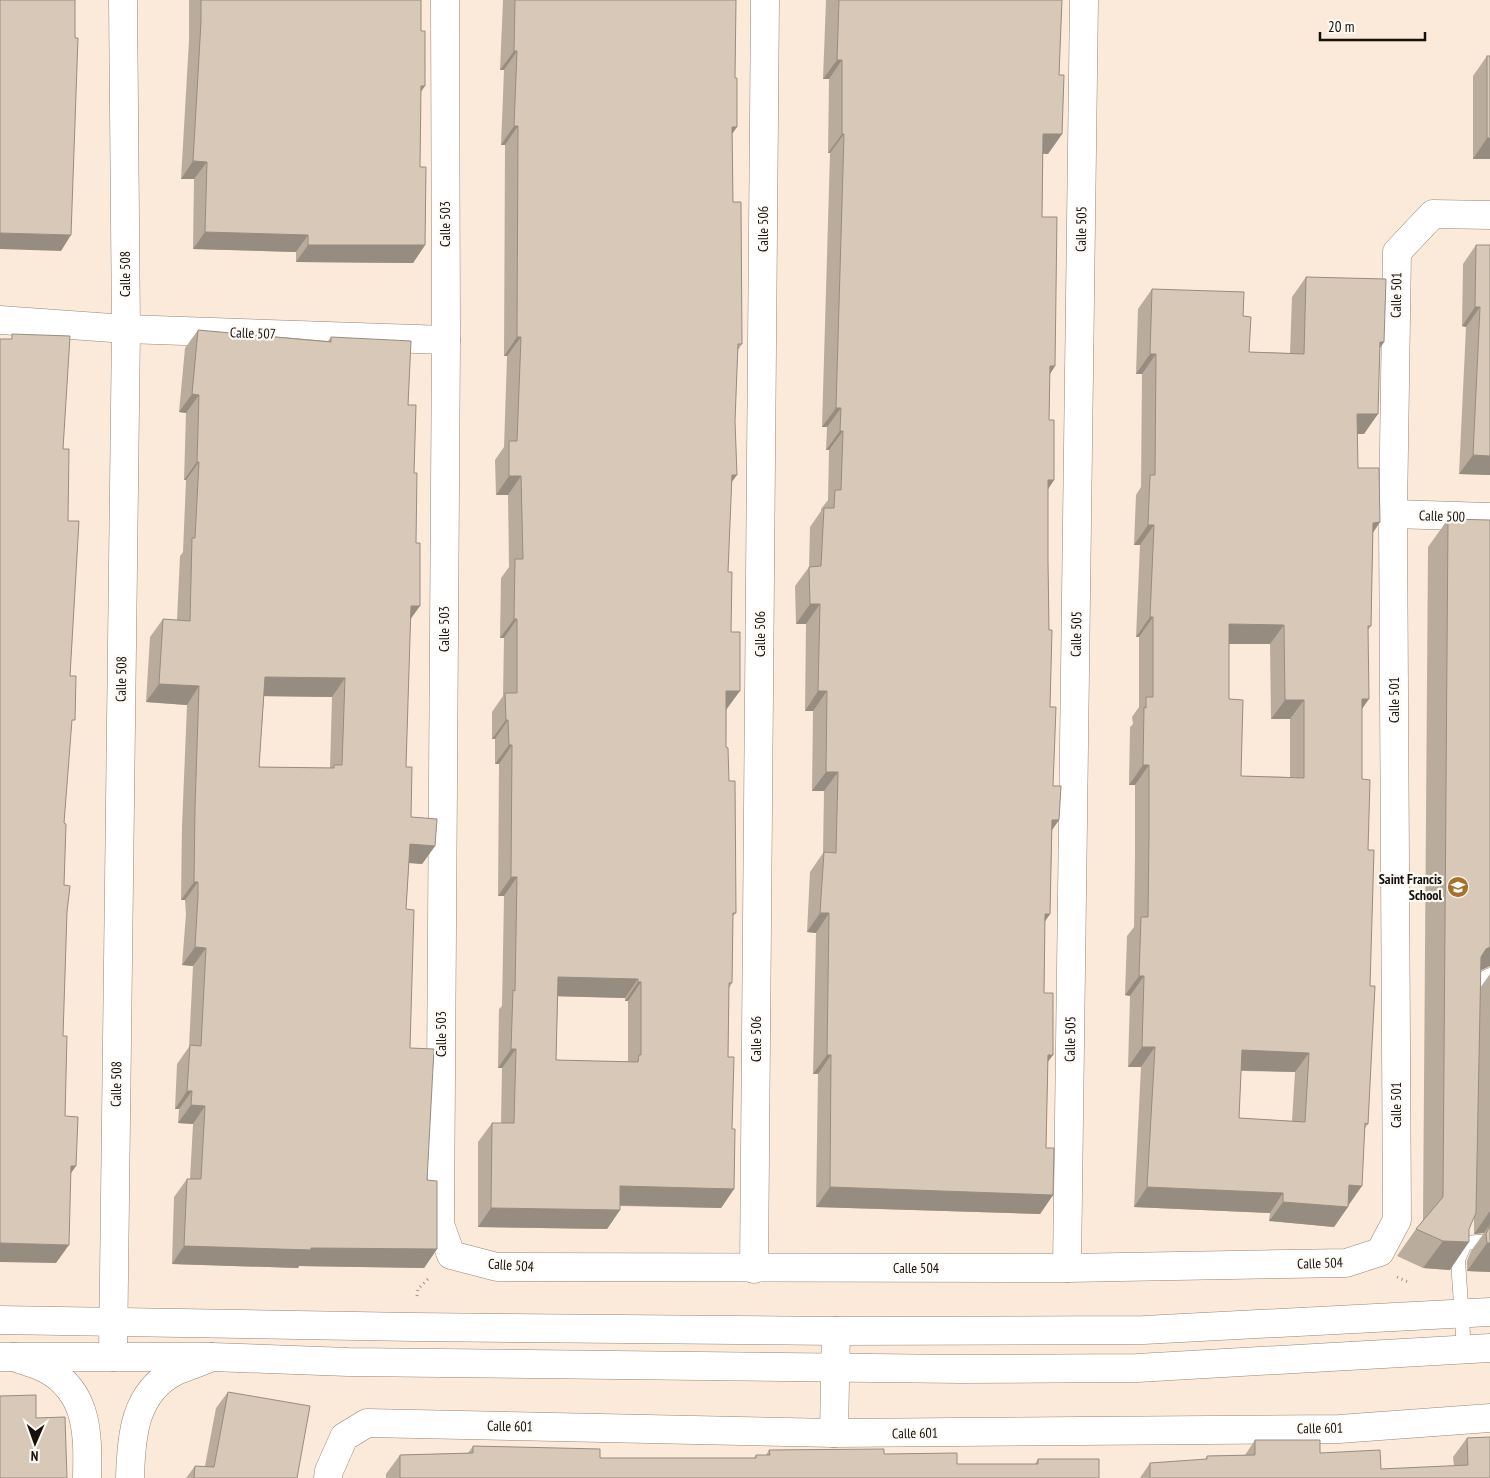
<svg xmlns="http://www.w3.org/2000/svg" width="1490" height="1478" viewBox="0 0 1490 1478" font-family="'PT Sans Narrow',sans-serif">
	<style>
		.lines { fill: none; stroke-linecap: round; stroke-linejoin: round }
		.lane-casing { stroke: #958676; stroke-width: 15 }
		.street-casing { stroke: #958676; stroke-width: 29 }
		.secondary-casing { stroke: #958676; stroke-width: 29 }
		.path { stroke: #a09387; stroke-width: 3; stroke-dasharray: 1 4; stroke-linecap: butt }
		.lane { stroke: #fff; stroke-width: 14 }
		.street { stroke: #fff; stroke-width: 28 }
		.secondary { stroke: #fff; stroke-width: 28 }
		.wall { fill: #baac9d; fill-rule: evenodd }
		.shaded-wall { fill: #978c80 }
		.building { fill: #d8c8b7; stroke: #978c80; fill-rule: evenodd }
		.labels { text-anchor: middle; stroke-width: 4.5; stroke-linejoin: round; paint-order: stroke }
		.street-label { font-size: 14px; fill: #16110b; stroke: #fdfaf6 }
		.poi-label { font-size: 14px; font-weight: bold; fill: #16110b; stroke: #fdfaf6; text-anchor: end }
	</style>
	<rect width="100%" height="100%" fill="#fbead9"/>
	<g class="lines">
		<!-- lane casing -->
		<g class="lane-casing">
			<g id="lane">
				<path d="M1470 992V985L1490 975"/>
				<path d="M1464 1350 1458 1260 1465 1243 1490 1241"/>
			</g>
		</g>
		<!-- street casing -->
		<g class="street-casing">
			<g id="street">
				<path d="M445 0 446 340 440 1224 451 1255 497 1267 1067 1268 1346 1263 1380 1252 1397 1220 1393 514 1397 252 1433 214 1490 215"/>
				<path d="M0 320 126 329 446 340"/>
				<path d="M1393 514 1490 517"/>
				<path d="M1067 1268 1084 0"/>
				<path d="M754 1269 765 0"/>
				<path d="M14 1357C24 1361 36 1364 46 1369 89 1392 88 1436 87 1478"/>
				<path d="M113 1357 126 329 123 0"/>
				<path d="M834 1433 836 1331"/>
				<path d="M130 1478C131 1437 134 1392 176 1371 188 1366 201 1362 212 1357"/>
				<path d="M328 1478 329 1471 344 1437 367 1423 834 1433 1339 1429 1490 1418"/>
			</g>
		</g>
		<!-- secondary casing -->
		<g class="secondary-casing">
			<g id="secondary">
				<path d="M0 1320 414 1327 836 1331 1144 1330 1490 1312"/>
				<path d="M0 1357H212L348 1362 961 1369 1137 1368 1490 1348"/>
			</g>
		</g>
		<!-- path -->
		<g class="path">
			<path d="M1397 1277 1410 1283"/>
			<path d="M417 1296 418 1289 430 1277"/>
		</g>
		<!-- lane -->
		<use href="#lane" class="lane"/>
		<!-- street -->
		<use href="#street" class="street"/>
		<!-- secondary -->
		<use href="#secondary" class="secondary"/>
	</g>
	<!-- wall -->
	<g class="wall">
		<path d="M189 0H421L420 167 425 245 413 263 296 262V252L193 249 194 179H181L189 40Z"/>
		<path d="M503 0H736L732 134 733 202 742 344 738 350 731 482 728 572 726 747 736 913 733 916 732 983 729 988 728 1057 734 1189 721 1208 620 1206V1210L607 1229 478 1227V1142L492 1123H501L502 1068H498L499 1009 502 1006 504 896H498L499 764H495V739H492V712L503 696 504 638H500L501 578 509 567 508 495H496L495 460 504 447 507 356H504L505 145H501L504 70H500ZM558 996 625 998V1001H628V1062L556 1060Z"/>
		<path d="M826 0H1062L1059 75 1062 134 1048 154 1043 153 1042 217 1055 366 1050 374 1049 420 1054 480 1048 489V562L1050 707 1053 786 1052 830 1050 914 1045 921 1044 993 1048 1061 1046 1148 1053 1195 1040 1214 816 1207 818 1074H813L816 933 807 932 810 872 823 853 824 791H812L813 711H805L806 624H796L795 586 809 567 810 527 821 511V509L828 500 829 450H826L827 427H822L830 153H828L829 79H823Z"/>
		<path d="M1487 56H1490V159H1473V76Z"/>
		<path d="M1476 245H1490V475L1459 474 1466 327 1462 326 1463 264Z"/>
		<path d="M1306 277 1384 342 1380 348 1364 434H1357L1358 468 1380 522 1373 533 1371 626 1368 630 1362 709V779L1368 850 1370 986 1368 1124 1365 1128 1348 1206 1334 1227 1269 1221 1270 1213 1134 1207 1141 1067H1128L1130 996 1125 995 1127 936 1134 927 1135 857V785H1129L1130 727 1133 724 1132 717 1139 707V637H1136L1140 545H1134L1136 495 1141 487 1142 374H1136L1138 309 1152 289 1243 316 1249 352 1290 353 1292 297ZM1229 644H1270L1271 719H1290V777L1241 776 1229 699ZM1241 1071 1295 1072 1292 1121 1239 1118Z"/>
		<path d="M198 330 328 341 331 337 408 405 414 473 406 767 411 817 435 846 422 864 409 863 406 909 410 1048 437 1249 424 1268 299 1266 298 1268 172 1264 174 1197 187 1179H190L193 1124 178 1123 179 1109H175L177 1064 189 1047 193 966 182 965 186 914 185 900H181L182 826 187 705 146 702 150 637 163 619 177 620 180 556 183 552 186 480H184L186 413 179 412 185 348ZM264 696 332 697 330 768 259 767Z"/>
		<path d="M1448 519 1490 966 1480 971V988L1490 974V1272L1467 1271V1261L1471 1251 1484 1233 1474 1234V1217L1450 1270 1423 1268 1397 1256 1416 1229 1423 1220 1428 547Z"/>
		<path d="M228 1392 297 1478H186L195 1466H205L216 1408Z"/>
		<path d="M1467 1438 1490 1478H1140L1150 1463 1205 1460 1207 1456 1245 1455 1255 1440 1320 1453 1381 1469 1454 1466 1453 1457Z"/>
		<path d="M473 1446 600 1458H754L756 1455H766L769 1450 884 1454 957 1464H1035L1038 1459 1099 1478H386V1474L400 1455 468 1453Z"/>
	</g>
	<!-- shaded-wall -->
	<g class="shaded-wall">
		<path d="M514 51H517L504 70H500Z"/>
		<path d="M837 60H842L829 79H823Z"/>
		<path d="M421 86H425L413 103Z"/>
		<path d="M514 126H518L505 145H501Z"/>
		<path d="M732 127H737L724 146Z"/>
		<path d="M842 134H844L830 153H828Z"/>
		<path d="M1043 134H1062L1048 154 1030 153Z"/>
		<path d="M1487 138H1490V159H1473Z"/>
		<path d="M193 161 207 162 194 179H181Z"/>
		<path d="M205 232 308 235 296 252 193 249Z"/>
		<path d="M0 233 71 235 61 251 0 249Z"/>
		<path d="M308 245H425L413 263 296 262Z"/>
		<path d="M1475 307H1480L1466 327 1462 326Z"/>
		<path d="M517 337H521L507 356H504Z"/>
		<path d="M1380 342H1384L1370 362Z"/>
		<path d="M1150 354H1156L1142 374H1136Z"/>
		<path d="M1050 366H1055L1042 386Z"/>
		<path d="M192 394 199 395 186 413 179 412Z"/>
		<path d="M836 408H841L827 427H822Z"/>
		<path d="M1357 414H1378L1364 434H1343Z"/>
		<path d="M840 431H843L829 450H826Z"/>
		<path d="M1473 455 1490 456V475L1459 474Z"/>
		<path d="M197 462H199L186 480H184Z"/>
		<path d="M732 475H737L723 494Z"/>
		<path d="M509 476H521L508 495H496Z"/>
		<path d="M1048 480H1054L1041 500Z"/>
		<path d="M1380 522 1366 542 1373 523Z"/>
		<path d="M1148 525H1154L1140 545H1134Z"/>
		<path d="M810 604H820L806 624H796Z"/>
		<path d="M411 606H420L407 624Z"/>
		<path d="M1150 617H1153L1139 637H1136Z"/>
		<path d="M514 619H517L504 638H500Z"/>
		<path d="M1229 624 1284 625 1270 644H1215Z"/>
		<path d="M265 677 345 678 332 697 253 696Z"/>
		<path d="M159 684 199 686 187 705 146 702Z"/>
		<path d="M726 691H740L726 710Z"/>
		<path d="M818 691H827L813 711H805Z"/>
		<path d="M1362 699H1369L1355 719Z"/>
		<path d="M1285 700H1304L1290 719H1271Z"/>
		<path d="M506 720H508L495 739H492Z"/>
		<path d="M509 745H512L499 764H495Z"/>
		<path d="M1143 765H1149L1135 785H1129Z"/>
		<path d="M826 772H838L824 791H812Z"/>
		<path d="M1052 820H1059L1046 839Z"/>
		<path d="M410 844 435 846 422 864 397 862Z"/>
		<path d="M511 877H517L504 896H498Z"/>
		<path d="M194 882H198L185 900H181Z"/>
		<path d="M820 913H829L816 933 807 932Z"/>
		<path d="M1045 914H1050L1037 933Z"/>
		<path d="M195 947 206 948 193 966 182 965Z"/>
		<path d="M1490 947V966L1466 977 1486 949Z"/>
		<path d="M1139 976H1144L1130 996 1125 995Z"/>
		<path d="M558 977 638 979 625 998 545 996Z"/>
		<path d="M638 982H641L628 1001H625Z"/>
		<path d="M1142 1047H1155L1141 1067H1128Z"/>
		<path d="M511 1049H516L502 1068H498Z"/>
		<path d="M1242 1050 1309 1053 1295 1072 1228 1070Z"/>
		<path d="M827 1055H831L818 1074H813Z"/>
		<path d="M1048 1055H1053L1039 1074Z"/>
		<path d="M187 1091H192L179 1109H175Z"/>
		<path d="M191 1105 205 1106 193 1124 178 1123Z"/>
		<path d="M71 1166H76L63 1185Z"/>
		<path d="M1349 1185 1362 1186 1348 1206Z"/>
		<path d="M620 1186 734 1189 721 1208 607 1205Z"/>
		<path d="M830 1187 1053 1195 1040 1214 816 1207Z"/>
		<path d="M1147 1187 1283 1193 1270 1213 1134 1207Z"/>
		<path d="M1283 1202 1348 1207 1334 1227 1269 1221Z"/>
		<path d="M491 1208 620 1210 607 1229 478 1227Z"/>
		<path d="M1490 1211V1224L1484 1233 1474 1234Z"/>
		<path d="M1443 1241 1469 1242 1450 1270 1423 1268Z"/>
		<path d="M0 1243 69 1245 56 1263 0 1262Z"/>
		<path d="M1487 1243H1490V1272L1467 1271Z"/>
		<path d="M184 1246 437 1249 424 1268 299 1266 298 1268 172 1264Z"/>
	</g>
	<!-- building -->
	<g class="building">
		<path d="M0 0H75V38H78L71 235 0 233Z"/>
		<path d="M201 0H421V31H425V86H421L420 167H426L425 245H308V235L205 232 207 162 193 161 201 22Z"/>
		<path d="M515 0H736L735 78H737V127H732L733 202H741L742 344H738L735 421 737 475H732L728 572H732L731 632H740V691H726V747L728 748 729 781H735L736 913H733L732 983H729L728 1057H734L732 1129H735L734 1189 620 1186V1210L491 1208 492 1123H514L516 1049H511L513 990 515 991 517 877H511L512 745H509L508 720H506L505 693H517V619H514L515 559H523L521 476H509V441H517L521 337H517L518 126H514L517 51H514ZM558 977 638 979V982H641V1055H639L638 1062 556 1060Z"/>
		<path d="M839 0H1062L1059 75H1064L1062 134H1043L1042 217H1057L1055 366H1050L1049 420H1054V480H1048V562L1049 630H1052L1050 707H1056L1053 786H1061L1059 820H1052L1050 914H1045L1044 993H1053V1055H1048L1046 1148H1054L1053 1195 830 1187 831 1055H827L829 913H820L824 852 836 853 838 772H826L827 691H818L820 604H810L809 567 821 566 824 508H834L835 490H841L843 431H840L841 408H836L844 134H842V60H837Z"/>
		<rect x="1487" y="56" width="3" height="82"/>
		<path d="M1476 245H1490V456L1473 455 1480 307H1475Z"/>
		<path d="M1306 277 1386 279 1384 342H1380L1378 414H1357L1358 468H1379L1380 522 1373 523 1371 626H1368L1369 699H1362V779L1370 780 1368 850H1374L1370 986H1375L1368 1124 1365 1123 1362 1186 1349 1185 1348 1207 1283 1202V1193L1147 1187 1155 1047H1142L1144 976H1139L1141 917H1148L1149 837V765H1143L1144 707 1146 708V697H1153V617H1150L1154 525H1148L1150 475H1155L1156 354H1150L1152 289 1244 292 1243 316 1251 317 1249 352 1304 354ZM1229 624 1284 625 1285 700H1304V778L1241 776 1243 700 1229 699ZM1242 1050 1309 1053 1305 1122 1239 1118Z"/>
		<path d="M198 330 331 342V337L411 341 408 405H416L414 473H417L416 543H420V606H411L406 767H412L411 817 437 819 435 846 410 844 406 909 414 910 410 1048 434 1049 427 1180 437 1181V1249L311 1248V1250L184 1246 187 1179H201L205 1106 191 1105 192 1091H187L190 1045 201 1046 206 948 195 947 198 896V882H194L195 808 199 686 159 684 163 619 190 621 192 538H195L199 462H197L199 395 192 394ZM265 677 345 678 342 765H334V768L259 767Z"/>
		<path d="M12 334 70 336 63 449H69L68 521H79L70 676H76L75 720H72L64 823 66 824 64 885 70 886 67 912 63 1036H67L65 1116 78 1117 76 1166H71L69 1245 0 1243V339H12Z"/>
		<path d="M1448 519 1490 520V947L1486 949 1481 957 1476 1213 1469 1229V1242L1443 1241 1416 1229 1443 1197Z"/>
		<path d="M1490 1225V1243H1487L1486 1234Z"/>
		<path d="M228 1392 310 1406 297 1478H194L195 1466 214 1467Z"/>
		<path d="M36 1395V1418L65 1417 67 1478H0V1396Z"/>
		<path d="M1490 1437V1478H1150V1463L1207 1459V1456L1255 1455V1440H1320V1453L1380 1450 1381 1469 1468 1465 1467 1438Z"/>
		<path d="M473 1446 600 1449V1458H756V1455H770L769 1450 884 1449V1454L957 1453V1464H1038V1459H1099V1478H400V1455L473 1453Z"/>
	</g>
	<!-- icons -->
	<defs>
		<g id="school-disc" transform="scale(1.125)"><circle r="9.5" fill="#a7712c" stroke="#fdfaf6"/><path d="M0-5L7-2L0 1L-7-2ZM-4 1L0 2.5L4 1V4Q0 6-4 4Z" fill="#fff"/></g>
	</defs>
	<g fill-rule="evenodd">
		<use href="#school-disc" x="1458" y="887"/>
	</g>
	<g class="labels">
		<!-- street labels -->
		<g class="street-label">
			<text transform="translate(445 224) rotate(-90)" y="5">Calle 503</text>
			<text transform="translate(763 229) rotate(-90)" y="5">Calle 506</text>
			<text transform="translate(1081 229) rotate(-89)" y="5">Calle 505</text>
			<text transform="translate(125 274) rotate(-90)" y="5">Calle 508</text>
			<text transform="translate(1396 295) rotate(-89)" y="5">Calle 501</text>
			<text transform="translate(253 333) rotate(2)" y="5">Calle 507</text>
			<text transform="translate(1442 516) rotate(2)" y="5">Calle 500</text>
			<text transform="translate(444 629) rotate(-90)" y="5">Calle 503</text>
			<text transform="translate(760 634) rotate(-90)" y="5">Calle 506</text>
			<text transform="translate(1076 634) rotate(-89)" y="5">Calle 505</text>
			<text transform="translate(121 679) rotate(-89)" y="5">Calle 508</text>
			<text transform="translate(1394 700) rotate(-90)" y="5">Calle 501</text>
			<text transform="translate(441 1034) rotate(-90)" y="5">Calle 503</text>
			<text transform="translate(756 1039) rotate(-90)" y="5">Calle 506</text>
			<text transform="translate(1070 1039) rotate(-89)" y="5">Calle 505</text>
			<text transform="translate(116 1084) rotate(-89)" y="5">Calle 508</text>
			<text transform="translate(1396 1105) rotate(-90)" y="5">Calle 501</text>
			<text transform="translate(1320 1263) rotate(-2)" y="5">Calle 504</text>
			<text transform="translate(511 1265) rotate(4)" y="5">Calle 504</text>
			<text x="916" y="1273">Calle 504</text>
			<text transform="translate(510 1426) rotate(1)" y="5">Calle 601</text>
			<text transform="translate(1320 1428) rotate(-1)" y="5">Calle 601</text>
			<text transform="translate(915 1433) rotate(-1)" y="5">Calle 601</text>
		</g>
		<!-- poi labels -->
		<g class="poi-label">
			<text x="1442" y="884">Saint Francis<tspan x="1442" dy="16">School</tspan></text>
		</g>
	</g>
	<!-- north arrow -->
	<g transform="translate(35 1443) rotate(182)" stroke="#fdfaf6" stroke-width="4" paint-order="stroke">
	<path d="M0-4L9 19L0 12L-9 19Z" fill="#16110b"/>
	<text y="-8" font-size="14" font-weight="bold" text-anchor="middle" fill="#16110b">N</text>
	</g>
	<!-- scale -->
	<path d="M1320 32v8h105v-8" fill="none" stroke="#16110b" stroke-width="2.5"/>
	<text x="1328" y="32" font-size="15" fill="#16110b" stroke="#fdfaf6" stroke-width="4" paint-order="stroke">20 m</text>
</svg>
